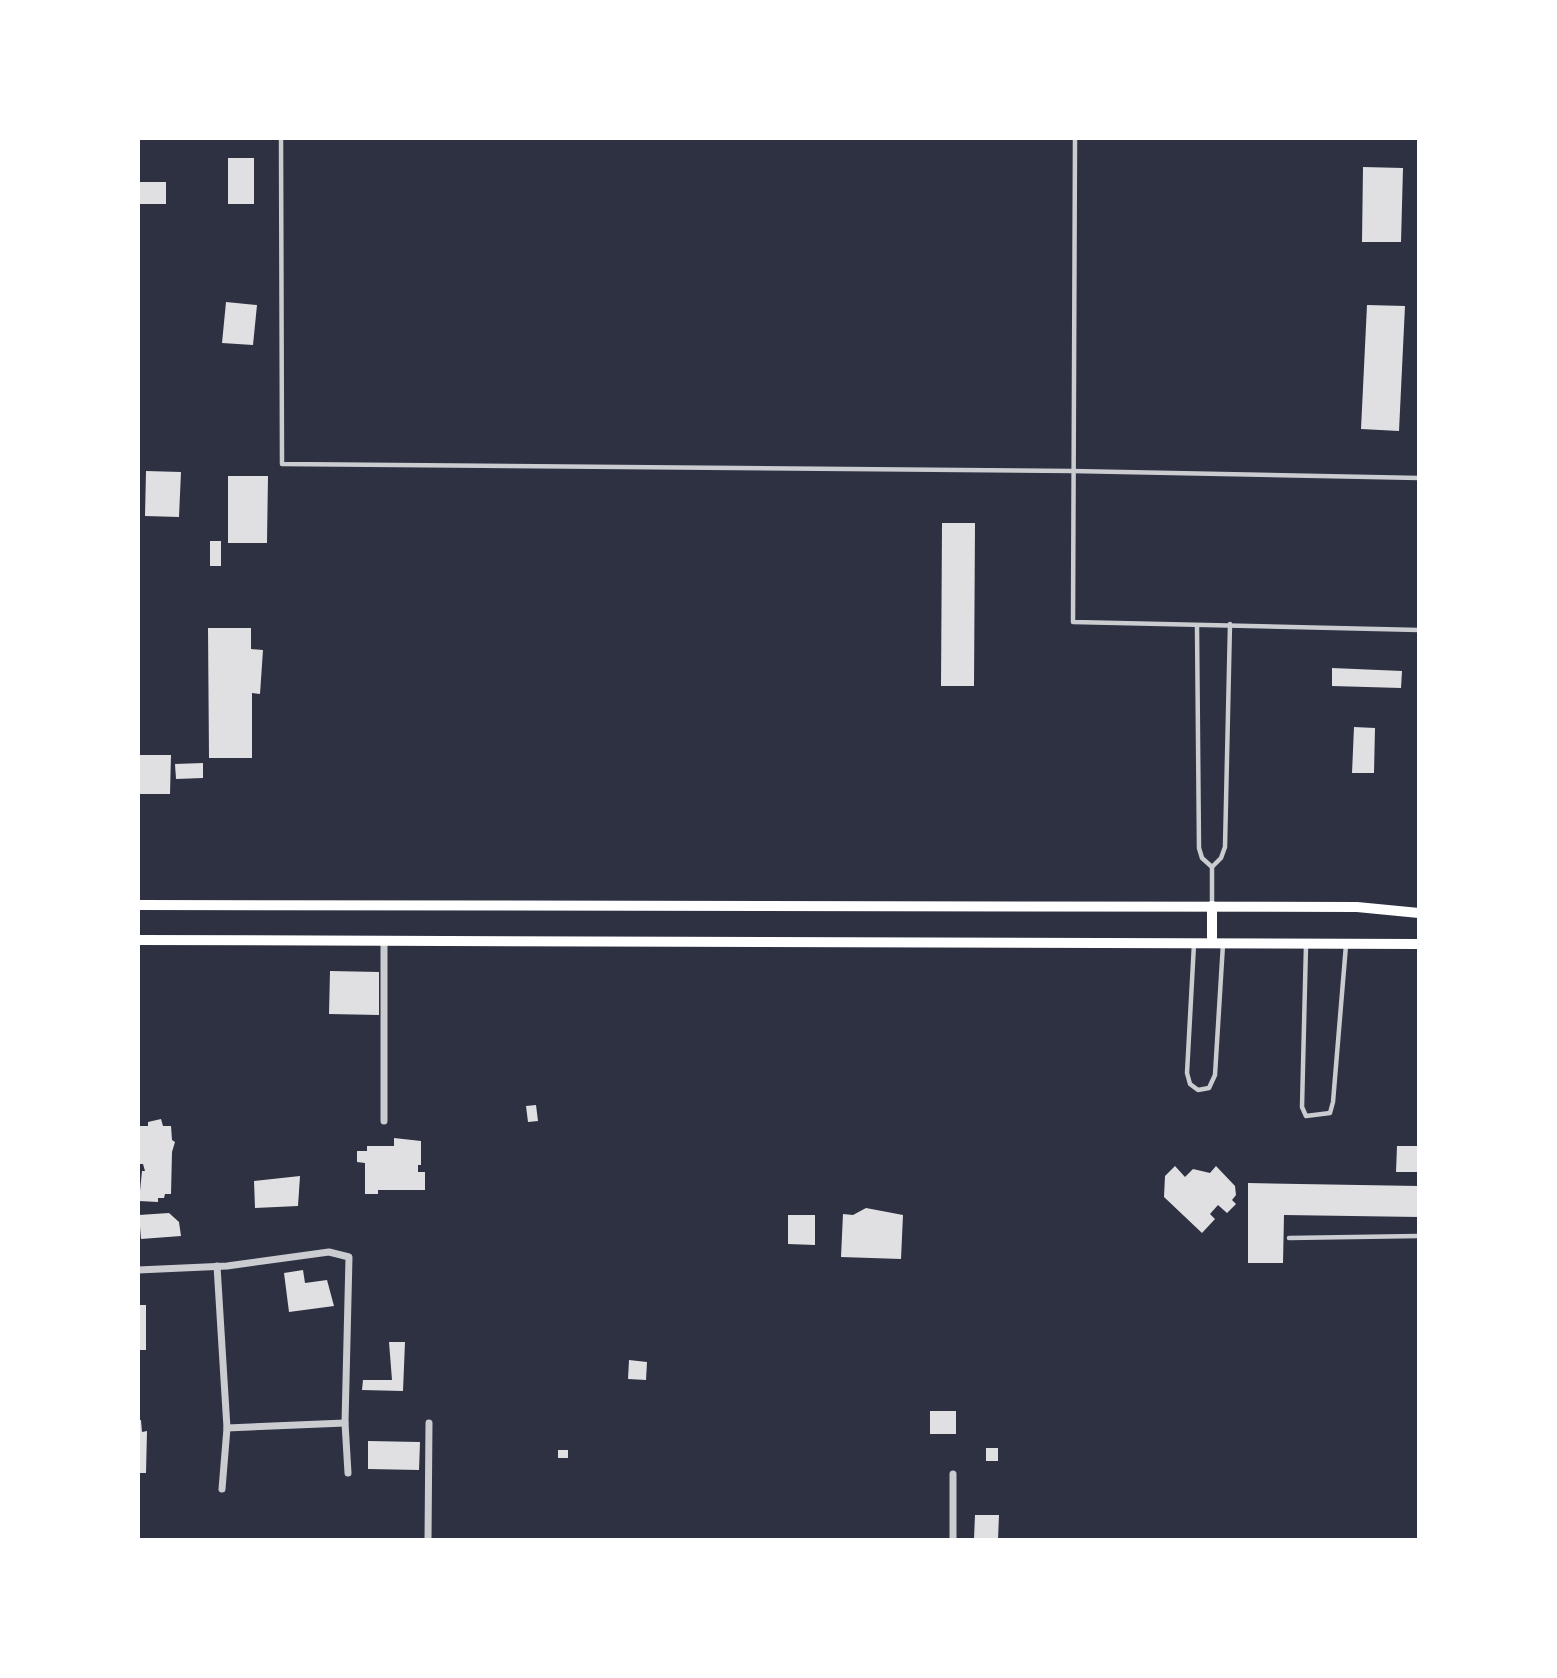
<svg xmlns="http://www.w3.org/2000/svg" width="1557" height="1678" viewBox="0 0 1557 1678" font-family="Rubik,sans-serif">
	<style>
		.building { fill: #e0e0e3 }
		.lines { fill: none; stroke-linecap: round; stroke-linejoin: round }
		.service { stroke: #caccd0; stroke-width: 4.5 }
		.minor { stroke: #caccd0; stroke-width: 7 }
		.secondary { stroke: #fff; stroke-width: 10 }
	</style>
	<rect width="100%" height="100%" fill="#2d3142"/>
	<!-- building -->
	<g class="building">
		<rect x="228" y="158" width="26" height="46"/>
		<path d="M1363 167 1403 168 1401 242H1362Z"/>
		<rect x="138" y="182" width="28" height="22"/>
		<path d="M226 302 257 305 253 345 222 343Z"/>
		<path d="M1367 305 1405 306 1399 431 1361 429Z"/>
		<path d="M146 471 181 472 179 517 145 516Z"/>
		<path d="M228 476H268L267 543H228Z"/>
		<path d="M942 523H975L974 686H941Z"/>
		<rect x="210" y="541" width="11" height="25"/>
		<path d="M208 628H251V649L263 650 260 694 252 693V758H209Z"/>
		<path d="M1332 668 1402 671 1401 688 1332 686Z"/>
		<path d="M1354 727 1375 728 1374 773H1352Z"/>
		<path d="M138 755H171L170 794H138Z"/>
		<path d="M203 763V778L176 779 175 764Z"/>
		<path d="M330 971 379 972V1015L329 1014Z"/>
		<path d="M536 1105 538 1121 528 1122 526 1106Z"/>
		<path d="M161 1119 163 1126H171L172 1140 175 1142 172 1152 171 1194H165L164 1198H158V1202L139 1201 142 1171H145L143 1164H138V1126H148V1122Z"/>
		<path d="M394 1138 421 1141V1165H418V1172H425V1190H378V1194H365V1163L357 1162V1151H367V1146H394Z"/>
		<path d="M1397 1146H1419V1172H1396Z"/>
		<path d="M1175 1166 1185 1177 1193 1169 1210 1173 1216 1166 1235 1186 1236 1195 1232 1200 1236 1204 1227 1213 1218 1205 1210 1214 1215 1219 1202 1233 1164 1197 1165 1176Z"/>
		<path d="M300 1176 298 1206 255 1208 254 1181Z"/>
		<path d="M1248 1183 1419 1186V1217L1284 1215 1283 1263H1248Z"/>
		<path d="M866 1208 903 1215 901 1259 841 1257 843 1214 853 1215Z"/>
		<path d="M169 1213 179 1222 181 1236 141 1239 139 1215Z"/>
		<path d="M788 1215H815V1245L788 1244Z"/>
		<path d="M303 1270 305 1283 327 1280 334 1306 289 1312 284 1273Z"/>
		<rect x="138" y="1305" width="8" height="45"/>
		<path d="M389 1342H405L403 1391 362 1390 363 1380H392Z"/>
		<path d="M629 1360 647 1362 646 1380 628 1379Z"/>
		<rect x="930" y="1411" width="26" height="23"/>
		<path d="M138 1420H141L142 1432 147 1431 146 1473H138Z"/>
		<path d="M368 1441 420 1442 419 1470 368 1469Z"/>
		<rect x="986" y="1448" width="12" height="13"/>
		<rect x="558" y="1450" width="10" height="8"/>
		<path d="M975 1515H999L998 1540 974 1539Z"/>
	</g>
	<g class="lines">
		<!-- service -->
		<g class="service">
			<path d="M281 138 282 464 1072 471 1419 478"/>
			<path d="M1075 138 1073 622 1419 630"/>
			<path d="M1197 626 1199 848 1202 858 1212 867"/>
			<path d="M1212 906V867L1221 858 1225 847 1230 624"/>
			<path d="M1194 944 1187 1073 1190 1084 1198 1090 1209 1088 1215 1075 1223 944"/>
			<path d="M1306 945 1302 1107 1306 1116 1330 1113 1333 1102 1346 945"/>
			<path d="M1289 1238 1419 1236"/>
		</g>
		<!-- minor -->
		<g class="minor">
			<path d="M384 941V1121"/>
			<path d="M217 1266 227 1428 345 1423"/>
			<path d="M138 1270 227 1266 329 1252 349 1257 345 1423 348 1473"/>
			<path d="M222 1489 227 1428"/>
			<path d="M428 1540 429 1423"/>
			<path d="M953 1540V1474"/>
		</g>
		<!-- secondary -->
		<g class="secondary">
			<path d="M138 905 1357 907 1419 913"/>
			<path d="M138 940 1419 944"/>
			<path d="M1212 943V906"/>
		</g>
	</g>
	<!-- border -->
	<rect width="1557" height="1678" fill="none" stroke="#ffffff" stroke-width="280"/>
</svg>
